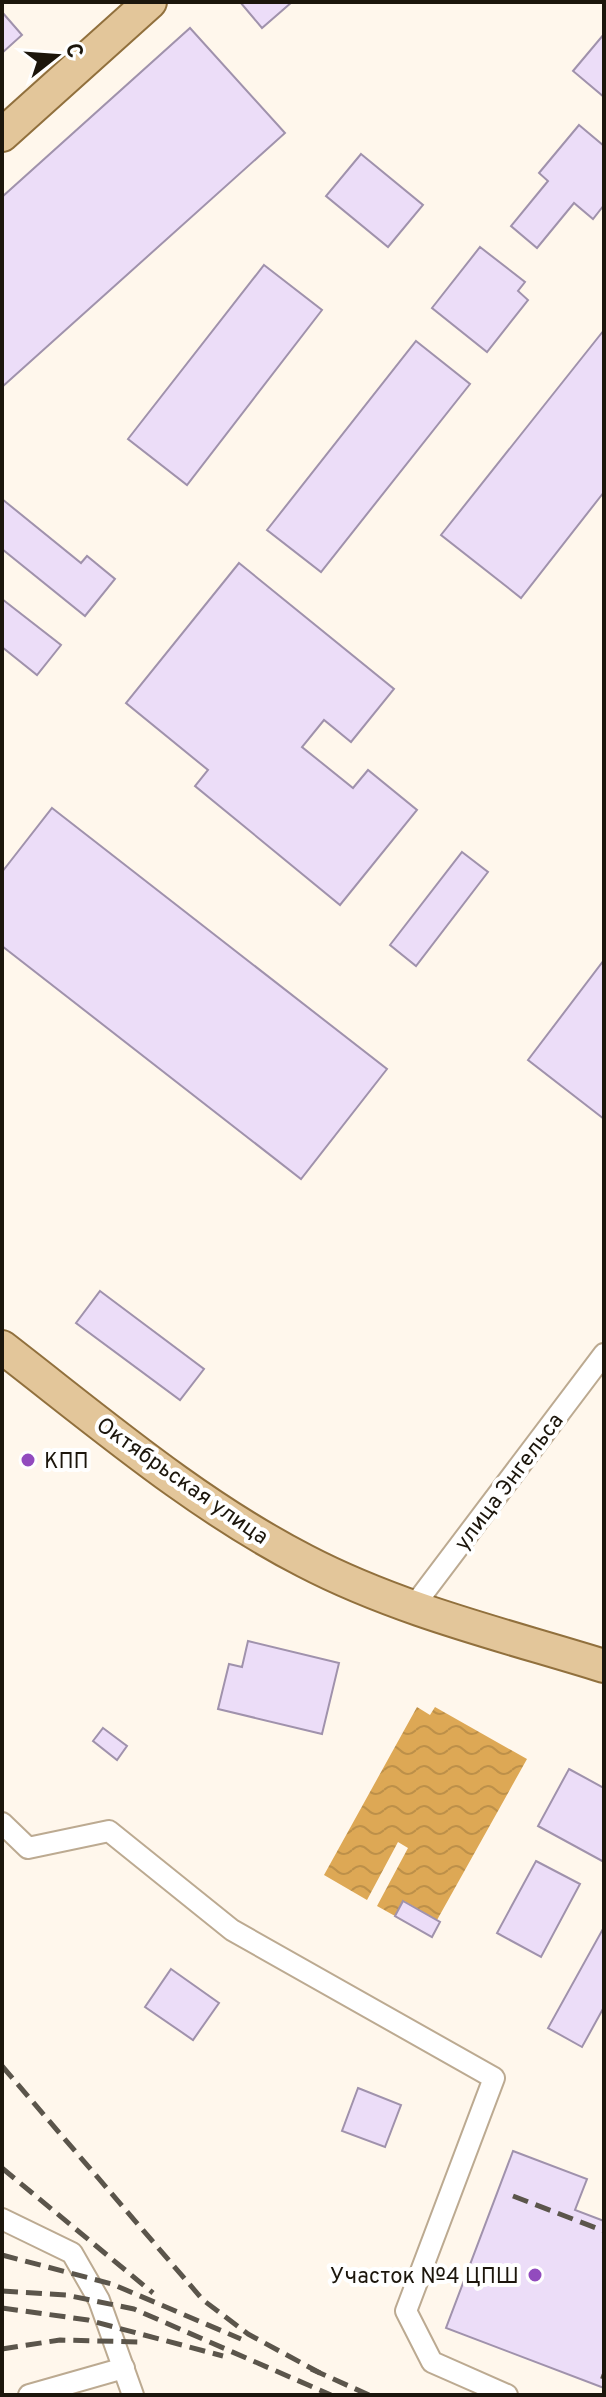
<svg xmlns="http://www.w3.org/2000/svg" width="606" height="2397" viewBox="0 0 606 2397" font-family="Overpass,sans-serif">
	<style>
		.water { fill: url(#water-waves) }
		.building { fill: #ecddf8; stroke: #a092ac; stroke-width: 2 }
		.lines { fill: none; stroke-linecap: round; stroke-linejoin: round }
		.street-casing { stroke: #bcaa91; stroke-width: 24 }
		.primary-casing { stroke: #91703d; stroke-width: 36 }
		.street { stroke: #fff; stroke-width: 20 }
		.primary { stroke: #e3c69a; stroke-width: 32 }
		.rail { stroke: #5b554b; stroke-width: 5; stroke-dasharray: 16 8; stroke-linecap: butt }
		.poi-dot { fill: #924bbe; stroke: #fff; stroke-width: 3 }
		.labels { text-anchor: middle; stroke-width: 8; stroke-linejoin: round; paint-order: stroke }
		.poi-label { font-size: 22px; fill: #1c160c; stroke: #fff; text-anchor: start }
		.street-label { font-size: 22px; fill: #1c160c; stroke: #fff }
	</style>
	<defs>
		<pattern id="water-waves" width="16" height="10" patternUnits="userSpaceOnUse" patternTransform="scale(2)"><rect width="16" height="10" fill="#dda855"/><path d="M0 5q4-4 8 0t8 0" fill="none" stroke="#bd9049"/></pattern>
	</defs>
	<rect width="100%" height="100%" fill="#fff7ec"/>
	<!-- water -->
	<path class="water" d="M417 1707 430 1715 435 1707 527 1759 437 1920 404 1901 395 1916 377 1906 408 1848 398 1842 367 1900 324 1875Z"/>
	<!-- building -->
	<g class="building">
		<path d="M240 2H292L262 28Z"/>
		<path d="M2 12 22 35 2 53Z"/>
		<path d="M190 28 285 133 2 387V197Z"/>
		<path d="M604 34V97L573 71Z"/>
		<path d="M579 125 604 146V205L593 219 574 203 537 248 511 226 548 181 539 173Z"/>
		<path d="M361 154 423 205 388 247 326 196Z"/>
		<path d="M480 247 525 282 518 291 528 300 487 352 432 308Z"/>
		<path d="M264 265 322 310 187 485 128 439Z"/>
		<path d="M604 330V492L521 598 441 535Z"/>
		<path d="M416 341 470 384 321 572 267 530Z"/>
		<path d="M2 499 81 563 87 556 115 579 85 616 2 549Z"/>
		<path d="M239 563 394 689 351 742 324 720 302 747 353 788 368 770 417 810 340 905 195 786 208 770 126 703Z"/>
		<path d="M2 599 61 645 37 675 2 647Z"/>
		<path d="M52 808 387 1069 301 1179 2 946V872Z"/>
		<path d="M462 852 488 872 416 966 390 945Z"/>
		<path d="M604 960V1119L528 1060Z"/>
		<path d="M100 1291 204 1369 180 1400 76 1323Z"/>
		<path d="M248 1641 339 1663 322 1734 218 1709 229 1664 242 1667Z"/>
		<path d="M103 1728 127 1746 117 1760 93 1741Z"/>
		<path d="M569 1769 604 1788V1862L538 1826Z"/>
		<path d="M536 1861 580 1884 541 1957 497 1933Z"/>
		<path d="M403 1901 440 1922 432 1937 395 1916Z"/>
		<path d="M604 1927V2007L582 2047 548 2028Z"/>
		<path d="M171 1969 219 2003 193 2040 145 2007Z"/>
		<path d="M358 2088 401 2105 385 2147 342 2131Z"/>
		<path d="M513 2151 587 2179 575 2210 604 2221V2388L446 2328Z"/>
	</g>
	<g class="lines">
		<!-- street casing -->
		<g class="street-casing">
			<g id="street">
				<path d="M413 1607 604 1354"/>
				<path d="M2 1823 28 1848 109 1831 232 1930 494 2078 406 2311 432 2362 507 2395"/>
				<path d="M2 2219 72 2253 99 2300 133 2395"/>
				<path d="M29 2395 124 2368"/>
			</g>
		</g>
		<!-- primary casing -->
		<g class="primary-casing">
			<g id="primary">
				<path d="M2 135 150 2"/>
				<path d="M2 1347C99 1422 196 1505 305 1561 399 1610 504 1635 604 1666"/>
			</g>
		</g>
		<!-- street -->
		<use href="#street" class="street"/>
		<!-- primary -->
		<use href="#primary" class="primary"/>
		<!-- rail -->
		<g class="rail">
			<path d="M2 2066 203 2300 248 2334 320 2373"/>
			<path d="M2 2168 153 2293"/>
			<path d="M513 2196 604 2231"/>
			<path d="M2 2255 112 2284 241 2339"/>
			<path d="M2 2291 66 2295 134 2309 331 2395"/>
			<path d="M2 2308 88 2320 223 2356"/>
			<path d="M2 2349 60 2340 141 2342"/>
			<path d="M311 2369 369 2395"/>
			<path d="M601 2376 604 2377"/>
		</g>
	</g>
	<!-- markers -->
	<g class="poi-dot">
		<circle cx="28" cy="1460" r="8"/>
		<circle cx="535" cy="2275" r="8"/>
	</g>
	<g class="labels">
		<!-- poi labels -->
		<g class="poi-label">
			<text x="44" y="1468">КПП</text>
			<text x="519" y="2283" text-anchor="end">Участок №4 ЦПШ</text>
		</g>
		<!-- street labels -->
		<g class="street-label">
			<text transform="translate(183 1480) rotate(35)" y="8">Октябрьская улица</text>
			<text transform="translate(508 1481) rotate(-53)" y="8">улица Энгельса</text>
		</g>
	</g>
	<!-- border -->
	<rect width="606" height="2397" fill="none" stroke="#1c160c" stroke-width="8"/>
	<!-- north arrow -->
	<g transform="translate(56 56) rotate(73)" stroke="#ffffff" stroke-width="6" paint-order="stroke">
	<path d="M0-6L14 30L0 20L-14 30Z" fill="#1c160c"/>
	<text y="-12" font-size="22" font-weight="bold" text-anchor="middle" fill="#1c160c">С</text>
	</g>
</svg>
